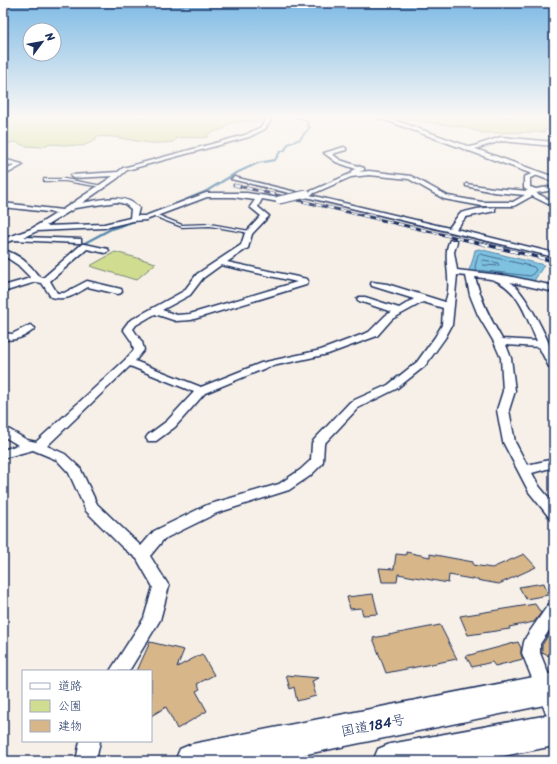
<svg xmlns="http://www.w3.org/2000/svg" width="557" height="764" viewBox="0 0 557 764" font-family="Sriracha,'Klee One',sans-serif">
	<style>
		.green { fill: #d0dc90; stroke: #768677 }
		.water { fill: #7fc2e0; stroke: #5787ac }
		.lines { fill: none; stroke-linecap: round; stroke-linejoin: round }
		.shore { stroke: #436a92; stroke-width: 1 }
		.stream-far2 { stroke: #5787ac; stroke-width: 2 }
		.stream-far1 { stroke: #5787ac; stroke-width: 2.5 }
		.stream { stroke: #5787ac; stroke-width: 3 }
		.building { fill: #d7b68a; stroke: #1b2f5e }
		.minor-tunnel { stroke: #cbc9cc; stroke-width: 7; stroke-dasharray: 7 3.5; stroke-linecap: butt }
		.service-casing { stroke: #1b2f5e; stroke-width: 2.5 }
		.minor-casing { stroke: #1b2f5e; stroke-width: 3 }
		.tertiary-casing { stroke: #1b2f5e; stroke-width: 3 }
		.trunk-casing { stroke: #1b2f5e; stroke-width: 3 }
		.service { fill: #fff; fill-rule: evenodd }
		.minor { fill: #fff; fill-rule: evenodd }
		.tertiary { fill: #fff; fill-rule: evenodd }
		.trunk { fill: #fff; fill-rule: evenodd }
		.rail-far1-casing { stroke: #1b2f5e; stroke-width: 3 }
		.rail-casing { stroke: #1b2f5e; stroke-width: 3.5 }
		.rail-far1 { stroke: #fff; stroke-width: 2; stroke-dasharray: 6; stroke-linecap: butt }
		.rail { stroke: #fff; stroke-width: 2.5; stroke-dasharray: 7; stroke-linecap: butt }
		.minor-bridge-casing { stroke: #1b2f5e; stroke-width: 9; stroke-linecap: butt }
		.minor-bridge { stroke: #fff; stroke-width: 7 }
		.labels { text-anchor: middle; stroke-width: 4; stroke-linejoin: round; paint-order: stroke }
		.near-street-label { font-size: 14px; fill: #1b2f5e; stroke: #fff }
	</style>
	<rect width="100%" height="100%" fill="#f7f0e8"/>
	<filter id="ink" filterUnits="userSpaceOnUse"><feTurbulence type="fractalNoise" baseFrequency=".025" numOctaves="2"/><feDisplacementMap in="SourceGraphic" scale="8" xChannelSelector="R" yChannelSelector="G"/><feConvolveMatrix kernelMatrix="1 2 1 2 8 2 1 2 1" color-interpolation-filters="sRGB"/></filter>
	<g filter="url(#ink)">
		<!-- green -->
		<g class="green">
			<path d="M3 117H276L262 119 261 121H244L228 124 224 129 207 134 208 137C197 139 189 136 177 138L173 142C164 143 153 144 144 142 128 140 112 135 96 137V140L83 146 48 144 43 147 25 146 16 142 3 144Z"/>
			<path d="M403 117H554V130H543L545 132 483 133 464 127 402 119Z"/>
			<path d="M115 252 156 263 136 280 90 266Z"/>
		</g>
		<!-- water -->
		<path class="water" d="M479 249 544 265 534 281 468 273 472 262 475 250Z"/>
		<g class="lines">
			<!-- shore -->
			<g class="shore">
				<path d="M480 254 534 267 536 270 531 276 476 270 475 267 478 255Z"/>
				<path d="M484 260 498 263 499 266 483 265 482 261Z"/>
			</g>
			<!-- stream-far2 -->
			<path class="stream-far2" d="M234 174 258 163 275 160 280 152 285 150 288 144 300 139 310 127 307 125 308 122 304 119 293 117"/>
			<!-- stream-far1 -->
			<g class="stream-far1">
				<path d="M152 214 205 192 236 173"/>
				<path d="M81 245 111 229 137 220"/>
			</g>
			<!-- stream -->
			<path class="stream" d="M80 246 83 244"/>
		</g>
		<!-- building -->
		<g class="building">
			<path d="M406 552 430 557V554L473 562V565L492 568 524 554 536 567 499 584 449 575 448 583 398 574 397 582H382L379 568 394 569 396 554 406 555Z"/>
			<path d="M544 583 548 595 526 599 519 587Z"/>
			<path d="M373 594 378 614 363 615 361 608 350 609 347 597Z"/>
			<path d="M535 604 541 613 534 622 509 627 510 629 468 635 460 616Z"/>
			<path d="M440 625 457 659 386 673 373 638Z"/>
			<path d="M554 626V652H551L548 656 545 653 542 654V645Z"/>
			<path d="M150 642 184 650 177 667 202 654 214 675 197 684 200 689 196 691 207 711 177 729 166 707 151 716V671H137Z"/>
			<path d="M518 642 521 648V654L523 659 495 666 492 662 472 667 466 656Z"/>
			<path d="M286 675 319 678 312 681 316 696 297 701 294 687 290 689Z"/>
		</g>
		<g class="lines">
			<!-- minor-tunnel -->
			<path class="minor-tunnel" d="M451 231 453 242"/>
			<!-- service casing -->
			<g class="service-casing">
				<g id="service">
					<path d="M44 179H65L103 186 101 187 65 181H44Z"/>
					<path d="M153 214H155L182 225 210 224 250 231 252 232 250 233 210 226 182 227 153 216Z"/>
				</g>
			</g>
			<!-- minor casing -->
			<g class="minor-casing">
				<g id="minor">
					<path d="M266 119 271 120 265 129 249 137 127 170 118 178 82 203C101 200 124 192 139 208L137 216H145L206 193H247L279 198 282 200 279 202 262 199 258 207 269 216 252 234 248 248 227 262 307 279 308 281 306 285 191 320 176 321 155 314 136 325 133 329 142 342 144 350 135 361 201 387 261 363 321 350 369 332 386 315 392 312 359 301 357 299 359 297H365L399 308 414 299 372 286 371 284 372 282 387 284 445 302C454 283 441 257 450 240H456L457 242 454 252 457 270 508 276 554 286V292L510 282C525 291 547 337 553 354 555 359 554 365 554 370L549 367 539 347 506 345 511 358 515 391 509 410 515 442 527 465 554 459V467L532 473 539 486 554 504V518L549 517 529 492 503 442 497 410 503 391 501 358 494 342 478 315 470 295 466 276 457 275 452 325 445 338 425 366 396 389 358 408 324 444 323 461 322 464 310 476 289 490 217 513 164 539 150 556 169 586 160 620 129 671H110L144 618 153 587 137 559 122 547 86 511 69 473 57 460 33 450 3 458V450L18 445 3 436V426L27 440 36 442 125 360 134 350 132 342 123 329 129 321 184 291 197 274 241 245 245 233 261 216 250 207 255 200 233 197H207L146 220 133 221 104 228 37 231 24 237 81 239V243H78L14 240 3 243V239L31 229 57 213 3 207V203L62 210 113 176 73 178 71 177V175L118 172 123 168 245 135 261 127ZM117 202 125 204 131 209 130 218 104 224 46 226 75 208ZM221 265 297 282 190 314 177 315 162 310 190 295 203 278ZM475 277C481 278 488 278 494 280 519 289 527 319 537 341L502 339C490 319 481 300 475 277ZM423 302 443 308 442 325 435 337 417 362 388 385 350 402 314 440 312 443 311 460 300 470 279 484 207 505 154 531 141 546 97 504 80 468 65 454 47 446 130 366 194 392 167 421 148 435 146 438 148 441H156L175 427 205 393 268 367 328 354 377 336 392 319Z"/>
					<path d="M501 137 554 142V146L501 141 468 151 465 149Z"/>
					<path d="M344 147 346 148V150L332 154 340 160 364 168V170L359 172 369 171 411 176 448 196 482 202H513L525 195 493 192 466 186V184L493 188 528 191 524 188V177L534 173H538V175L530 178V187L536 189 554 186V190L536 193 554 202V207L532 196 514 206H482L444 199 409 179 369 175 351 177 310 195 449 228 460 213 477 209 495 207V211L466 217 456 229 554 253V257L231 179 234 177 304 194 352 173V171L356 169 336 162 324 153Z"/>
					<path d="M3 159 22 164 23 165 3 176V171L14 166 3 163Z"/>
					<path d="M82 244H85L108 249 109 251 105 253 87 249 50 281 57 293H64L87 281 121 289 122 291 121 293 118 294 88 287C74 295 68 301 51 297L42 283 36 282 3 292V286L31 278 18 265 3 255V250C12 252 22 258 29 265 34 269 37 277 43 278Z"/>
					<path d="M30 325 35 328C28 336 14 342 3 339V333L12 334Z"/>
					<path d="M554 603V623L540 644V653L554 688V719L547 716 522 653 524 642 526 637 548 605Z"/>
					<path d="M80 741H100L96 761H76Z"/>
				</g>
			</g>
			<!-- tertiary casing -->
			<g class="tertiary-casing">
				<path id="tertiary" d="M377 117H386L554 177V182Z"/>
			</g>
			<!-- trunk casing -->
			<g class="trunk-casing">
				<g id="trunk">
					<path d="M554 673V703L273 761H175L180 749 192 744Z"/>
					<path d="M554 714V746L478 761H373L378 749 390 744Z"/>
				</g>
			</g>
			<!-- service -->
			<use href="#service" class="service"/>
			<!-- minor -->
			<use href="#minor" class="minor"/>
			<!-- tertiary -->
			<use href="#tertiary" class="tertiary"/>
			<!-- trunk -->
			<use href="#trunk" class="trunk"/>
			<!-- rail-far1 casing -->
			<g class="rail-far1-casing">
				<path id="rail-far1" d="M234 185 487 245"/>
			</g>
			<!-- rail casing -->
			<g class="rail-casing">
				<path id="rail" d="M483 244 554 261"/>
			</g>
			<!-- rail-far1 -->
			<use href="#rail-far1" class="rail-far1"/>
			<!-- rail -->
			<use href="#rail" class="rail"/>
			<!-- minor-bridge casing -->
			<g class="minor-bridge-casing">
				<path id="minor-bridge" d="M279 200 307 194"/>
			</g>
			<!-- minor-bridge -->
			<use href="#minor-bridge" class="minor-bridge"/>
		</g>
	</g>
	<!-- sky -->
	<linearGradient id="sky" x2="0" y2="1"><stop stop-color="#7ebae5"/><stop offset="0.52" stop-color="#fbf8f5"/><stop offset="1" stop-color="#fbf8f5" stop-opacity="0"/></linearGradient>
	<rect width="557" height="224" fill="url(#sky)"/>
	<g class="labels">
		<!-- near-street labels -->
		<g class="near-street-label">
			<text transform="translate(373 725) rotate(-11)" y="5">国道184号</text>
		</g>
	</g>
	<!-- margin -->
	<rect width="557" height="764" fill="none" stroke="#fff" stroke-width="16"/>
	<rect x="8" y="8" width="541" height="748" fill="none" stroke="#1b2f5e" stroke-width="1.5" filter="url(#ink)"/>
	<!-- legend -->
	<rect x="22" y="670" width="130" height="72" fill="#ffffff" stroke="#a4acbf"/>
	<rect x="30" y="683" width="20" height="6" fill="#ffffff" stroke="#a4acbf"/>
	<text x="58" y="690" font-size="12" fill="#1b2f5e">道路</text>
	<rect x="30" y="700" width="20" height="12" fill="#d0dc90" stroke="#a4acbf"/>
	<text x="58" y="710" font-size="12" fill="#1b2f5e">公園</text>
	<rect x="30" y="720" width="20" height="12" fill="#d7b68a" stroke="#a4acbf"/>
	<text x="58" y="730" font-size="12" fill="#1b2f5e">建物</text>
	<!-- north arrow -->
	<g transform="translate(42 42) rotate(58)"><circle r="19" fill="#ffffff" stroke="#a4acbf"/>
	<path d="M0-3L7 15L0 10L-7 15Z" fill="#1b2f5e"/>
	<text y="-6" font-size="11" font-weight="bold" text-anchor="middle" fill="#1b2f5e">N</text>
	</g>
</svg>
